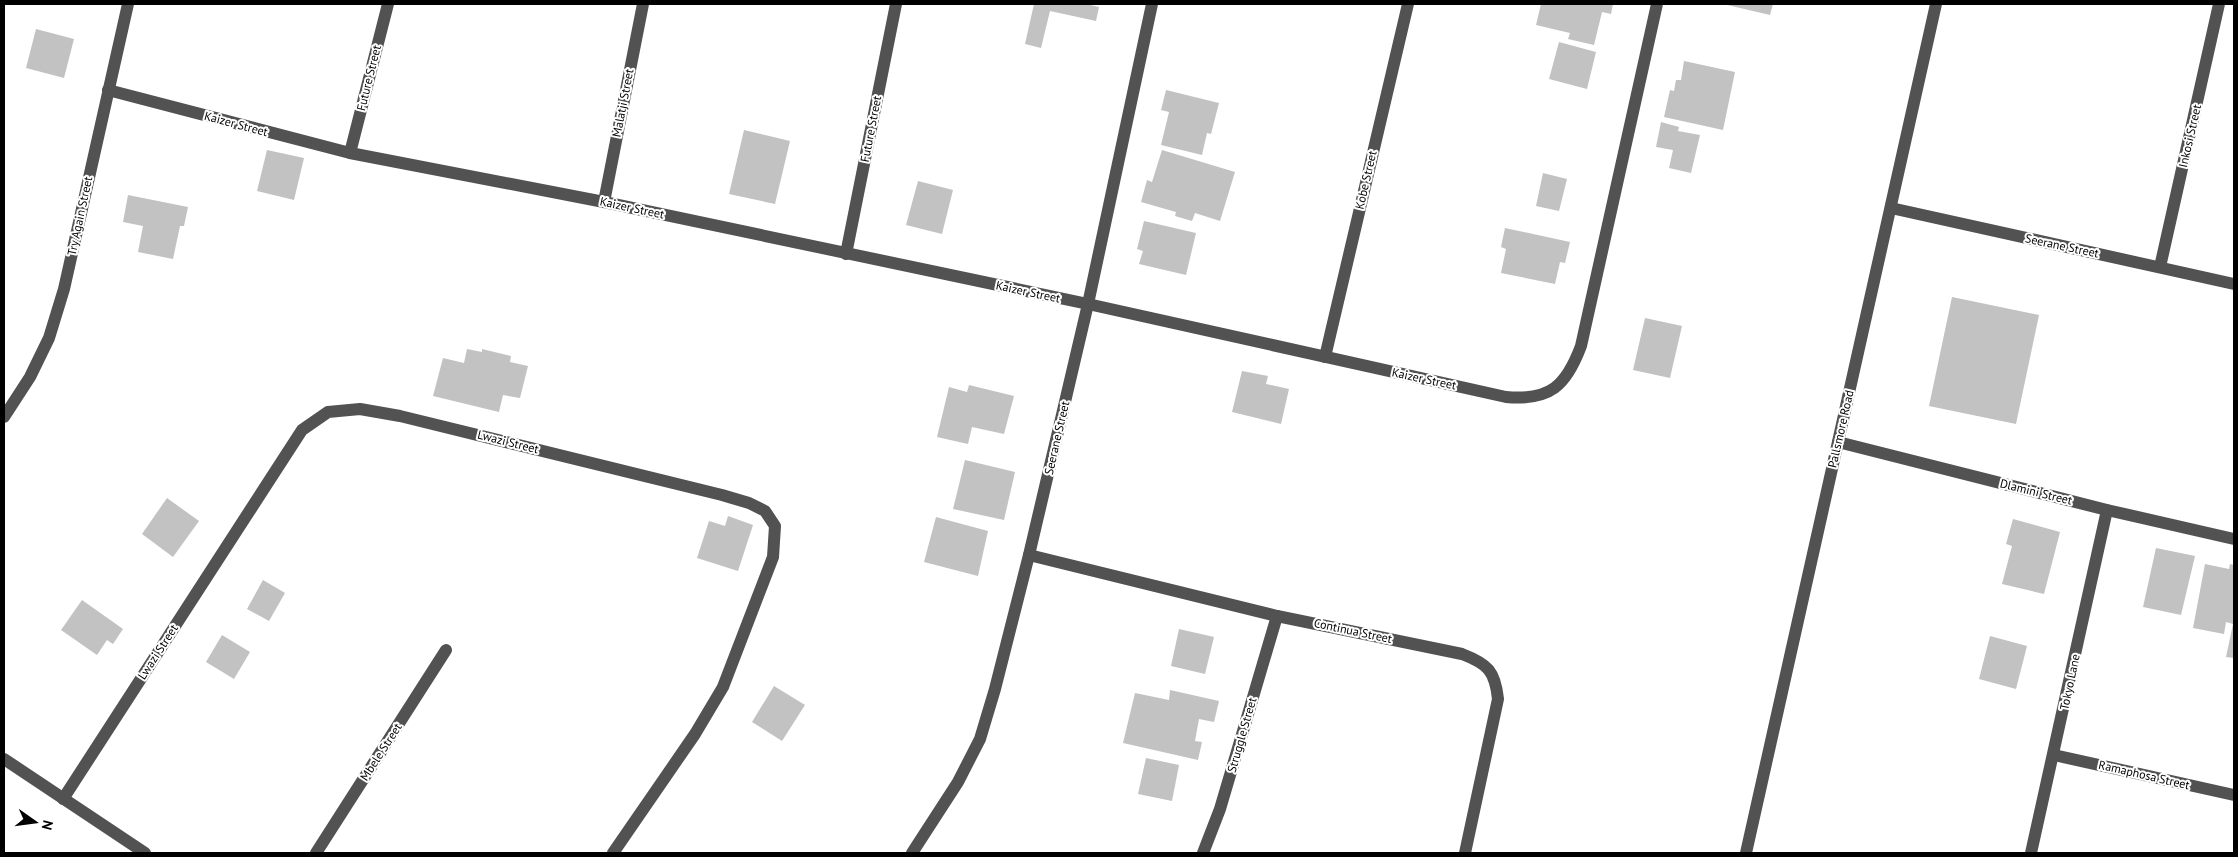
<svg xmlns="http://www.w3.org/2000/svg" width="2238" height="857" viewBox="0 0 2238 857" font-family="'PT Sans',sans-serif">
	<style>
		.building { fill: #c2c2c2 }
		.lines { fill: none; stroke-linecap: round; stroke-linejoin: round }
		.minor { stroke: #525252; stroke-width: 12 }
		.labels { text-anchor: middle; stroke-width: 4; stroke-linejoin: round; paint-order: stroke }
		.street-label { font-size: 12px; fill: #000; stroke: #fff }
	</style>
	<rect width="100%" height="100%" fill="#fff"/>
	<!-- building -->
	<g class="building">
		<path d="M1034 4H1086L1099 7 1096 21 1050 11 1041 48 1025 44Z"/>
		<path d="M1541 4H1613L1611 14 1602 12 1594 45 1568 39 1570 33 1536 25Z"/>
		<path d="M1723 4H1773L1770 15Z"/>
		<path d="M36 29 74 39 64 78 26 68Z"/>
		<path d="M1559 42 1596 52 1587 89 1549 79Z"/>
		<path d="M1684 61 1735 72 1723 130 1664 117 1670 90 1674 91 1676 80H1681Z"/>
		<path d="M1166 90 1219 103 1211 134 1207 133 1202 155 1161 145 1169 112 1161 110Z"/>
		<path d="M1661 122 1679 127 1678 131 1700 135 1691 173 1669 168 1673 150 1656 147Z"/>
		<path d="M744 130 790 141 775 204 729 194Z"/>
		<path d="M267 150 304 158 294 200 257 191Z"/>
		<path d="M1162 150 1235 172 1220 221 1195 213 1192 221 1175 216 1176 212 1141 202 1147 180 1152 182Z"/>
		<path d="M1543 173 1567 179 1559 211 1536 206Z"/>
		<path d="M918 181 953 190 942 234 906 225Z"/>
		<path d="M128 195 188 207 184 226H180L173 259 138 252 143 226 123 222Z"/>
		<path d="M1144 221 1196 233 1186 275 1139 264 1143 251 1137 249Z"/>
		<path d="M1505 228 1570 242 1565 263 1560 262 1555 284 1501 273 1506 249 1501 247Z"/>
		<path d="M1952 297 2039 315 2016 424 1929 406Z"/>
		<path d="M1645 318 1682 326 1670 378 1633 370Z"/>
		<path d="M467 349 482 352V349L511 356 510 362 528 366 520 398 503 395 499 412 433 396 443 358 464 363Z"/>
		<path d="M1242 371 1268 376 1266 384 1289 389 1281 424 1232 412Z"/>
		<path d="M969 385 1014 396 1004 434 972 427 968 444 937 437 949 387 967 392Z"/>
		<path d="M965 460 1015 472 1004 520 953 509Z"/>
		<path d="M167 498 199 521 173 557 142 534Z"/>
		<path d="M728 516 753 525 738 571 697 558 709 521 725 526Z"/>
		<path d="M936 517 988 531 978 576 924 562Z"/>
		<path d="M2013 519 2060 532 2044 594 2002 584 2012 546 2006 544Z"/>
		<path d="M2156 548 2195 556 2181 615 2143 607Z"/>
		<path d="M2205 564 2229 569 2230 564 2234 565V658L2226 657 2233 624 2226 622 2224 634 2193 628Z"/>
		<path d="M263 580 285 593 269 621 247 609Z"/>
		<path d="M82 600 123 629 113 644 107 640 97 655 61 630Z"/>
		<path d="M1179 629 1214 637 1205 674 1171 666Z"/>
		<path d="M222 635 250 652 234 679 206 662Z"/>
		<path d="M1990 636 2027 646 2016 689 1979 679Z"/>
		<path d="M774 686 805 705 782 741 752 722Z"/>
		<path d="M1170 690 1219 701 1214 722 1199 719 1195 741 1202 742 1198 760 1123 743 1135 693 1169 700Z"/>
		<path d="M1146 758 1179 765 1172 801 1138 794Z"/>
	</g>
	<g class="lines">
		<!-- minor -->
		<g class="minor">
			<path d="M108 90 350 153 604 202 1088 304 1506 397C1550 401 1566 386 1581 346L1657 4"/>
			<path d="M350 153 388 4"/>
			<path d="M604 202 643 4"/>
			<path d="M1891 208 2234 284"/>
			<path d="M846 254 896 4"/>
			<path d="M2160 267 2219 4"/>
			<path d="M1325 357 1408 4"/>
			<path d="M4 417 30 377 49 338 64 289 128 4"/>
			<path d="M1838 442 2107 510 2234 539"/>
			<path d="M1029 555 1277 616 1462 654C1488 664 1495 671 1498 699L1465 853"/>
			<path d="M2054 755 2234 795"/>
			<path d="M4 759 145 853"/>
			<path d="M63 799 302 430 328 412 360 409 400 416 722 495 749 503 765 511 775 526 773 557 723 687 695 734 613 853"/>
			<path d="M316 853 446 650"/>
			<path d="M912 853 958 782 980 739 995 689 1029 555 1088 304 1152 4"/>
			<path d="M1203 853 1220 809 1277 616"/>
			<path d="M1746 853 1936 4"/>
			<path d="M2031 853 2107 510"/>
		</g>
	</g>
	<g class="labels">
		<!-- street labels -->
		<g class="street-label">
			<text transform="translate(369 78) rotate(-76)" y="4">Future Street</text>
			<text transform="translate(623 103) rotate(-79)" y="4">Malatji Street</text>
			<text transform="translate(236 124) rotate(15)" y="4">Kaizer Street</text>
			<text transform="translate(871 129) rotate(-79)" y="4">Future Street</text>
			<text transform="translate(2190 136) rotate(-77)" y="4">Inkosi Street</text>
			<text transform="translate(1366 180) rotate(-77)" y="4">Kobe Street</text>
			<text transform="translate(632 208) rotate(12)" y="4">Kaizer Street</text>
			<text transform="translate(80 216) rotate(-78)" y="4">Try Again Street</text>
			<text transform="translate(2062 246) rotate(12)" y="4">Seerane Street</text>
			<text transform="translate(1028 292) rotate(12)" y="4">Kaizer Street</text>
			<text transform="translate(1424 379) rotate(12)" y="4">Kaizer Street</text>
			<text transform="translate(1841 429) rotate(-77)" y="4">Pallsmore Road</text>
			<text transform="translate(1057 438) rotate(-77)" y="4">Seerane Street</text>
			<text transform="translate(508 442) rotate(14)" y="4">Lwazi Street</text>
			<text transform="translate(2036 492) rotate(14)" y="4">Dlamini Street</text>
			<text transform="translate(1353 631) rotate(12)" y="4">Continua Street</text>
			<text transform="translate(158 652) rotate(-57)" y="4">Lwazi Street</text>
			<text transform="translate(2070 682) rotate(-78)" y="4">Tokyo Lane</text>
			<text transform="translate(1242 735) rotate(-74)" y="4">Struggle Street</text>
			<text transform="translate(381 752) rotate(-57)" y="4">Mbele Street</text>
			<text transform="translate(2144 775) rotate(13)" y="4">Ramaphosa Street</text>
		</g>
	</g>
	<!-- border -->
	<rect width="2238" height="857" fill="none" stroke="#000000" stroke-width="10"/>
	<!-- north arrow -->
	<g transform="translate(35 822) rotate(104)" stroke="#ffffff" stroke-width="4" paint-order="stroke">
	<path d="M0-4L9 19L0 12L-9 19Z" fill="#000000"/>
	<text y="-8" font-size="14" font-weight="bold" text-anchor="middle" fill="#000000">N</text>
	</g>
</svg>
